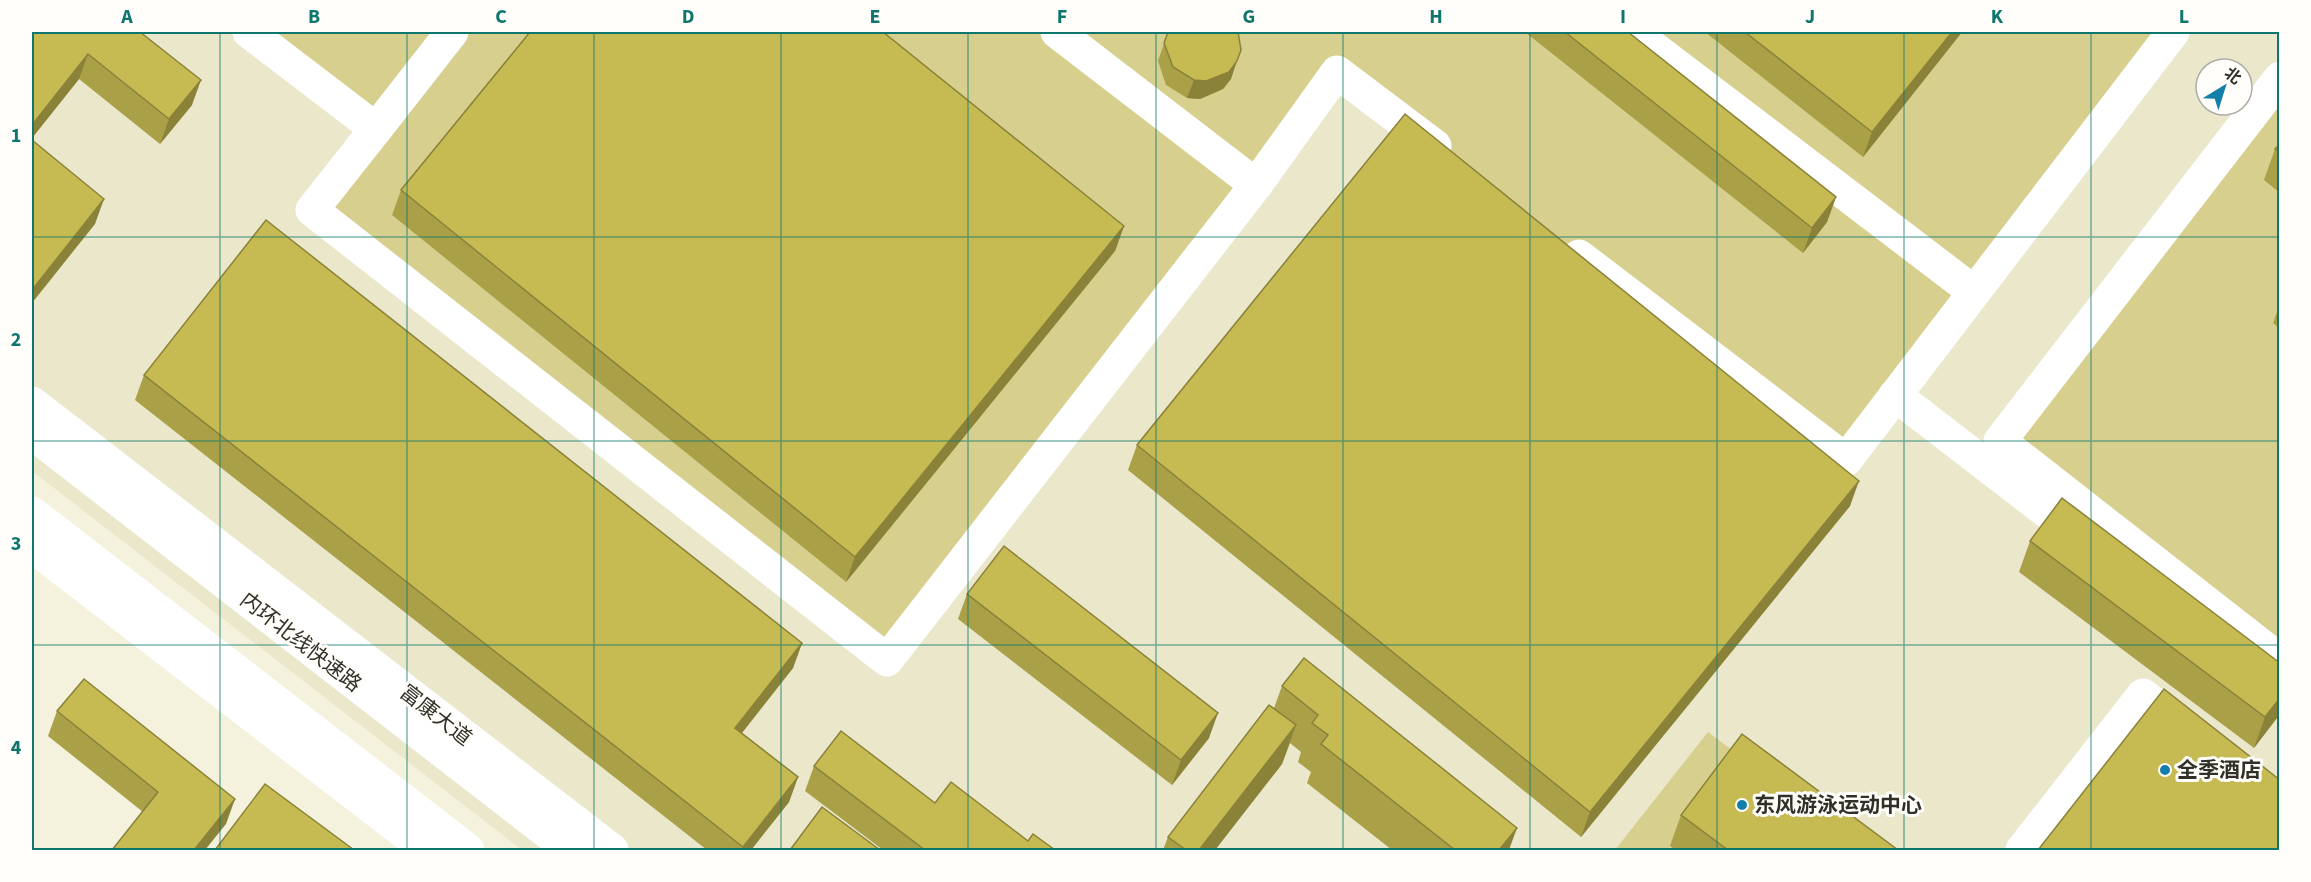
<svg xmlns="http://www.w3.org/2000/svg" width="2311" height="882" viewBox="0 0 2311 882" font-family="'Source Sans 3','Noto Sans SC',sans-serif">
	<style>
		.built { fill: #eae7cb; fill-rule: evenodd }
		.green { fill: #d7cf8e }
		.lines { fill: none; stroke-linecap: round; stroke-linejoin: round }
		.minor { stroke: #fff; stroke-width: 33 }
		.major { stroke: #fff; stroke-width: 33 }
		.highway { stroke: #fff; stroke-width: 33 }
		.wall { fill: #aaa047 }
		.shaded-wall { fill: #8b8239 }
		.building { fill: #c6ba52; stroke: #8b8239; stroke-width: 1.5 }
		.grid { fill: none; stroke: #0f766e; stroke-width: 1.5; stroke-opacity: 0.55 }
		.poi-dot { fill: #137fa8; stroke: #fffefa; stroke-width: 2 }
		.labels { text-anchor: middle; stroke-width: 6; stroke-linejoin: round; paint-order: stroke }
		.street-label { font-size: 21px; fill: #313028; stroke: #fffefa }
		.poi-label { font-size: 21px; font-weight: bold; fill: #313028; stroke: #fffefa; text-anchor: start }
		.neatline { fill: none; stroke: #0f766e; stroke-width: 2 }
		.grid-label { font-size: 20px; text-anchor: middle; font-weight: bold; fill: #0f766e }
	</style>
	<rect width="100%" height="100%" fill="#f4f2dd"/>
	<!-- built -->
	<path class="built" d="M32 32H2279V850H522L32 471ZM2206 69H2242V105H2206Z"/>
	<!-- green -->
	<g class="green">
		<path d="M249 32H2173L1846 460 1337 72 887 660 312 210 375 129Z"/>
		<path d="M2279 78V660L2000 441Z"/>
		<path d="M1708 732 1865 850H1615Z"/>
	</g>
	<g class="lines">
		<!-- minor -->
		<g class="minor">
			<path d="M249 32 376 129 452 32"/>
			<path d="M1057 32 1256 185 1337 72 1435 146"/>
			<path d="M1633 32 1974 292"/>
			<path d="M2280 78 2000 441 2280 660"/>
			<path d="M376 129 312 210 887 660 1256 185"/>
			<path d="M1579 256 1846 460 2173 32"/>
			<path d="M1895 395 2086 542"/>
			<path d="M2022 850 2143 695 2188 730"/>
		</g>
		<!-- major -->
		<g class="major">
			<path d="M32 403 612 850"/>
			<path d="M32 546 427 850"/>
		</g>
		<!-- highway -->
		<g class="highway">
			<path d="M32 433 570 850"/>
			<path d="M32 513 468 850"/>
		</g>
	</g>
	<!-- wall -->
	<g class="wall">
		<path d="M32 32H140L192 105 160 144 79 79 32 138Z"/>
		<path d="M1168 32 1231 79 1223 89 1200 99 1187 98 1166 85 1158 61Z"/>
		<path d="M1525 32H1628L1836 197 1827 222 1803 253Z"/>
		<path d="M1705 32H1962L1863 157Z"/>
		<path d="M2280 144V193L2264 180 2275 149Z"/>
		<path d="M401 190 1124 226 1115 251 846 582 392 215Z"/>
		<path d="M2280 304V329L2273 323Z"/>
		<path d="M144 375 802 643 793 668 742 733 798 777 789 802 751 850H707L135 400Z"/>
		<path d="M1137 445 1850 506 1581 837 1128 470Z"/>
		<path d="M2030 541 2280 663V714L2254 748 2019 572Z"/>
		<path d="M967 594 1209 738 1172 785 958 619Z"/>
		<path d="M1282 686 1509 850H1392L1307 783 1311 772 1298 762 1301 752 1290 743 1282 764 1215 850H1163L1168 837 1274 708Z"/>
		<path d="M57 711 226 824 143 812 48 736Z"/>
		<path d="M814 766 935 803 1028 841 1055 850H883L805 791Z"/>
		<path d="M1681 815 1898 850H1676L1670 846Z"/>
	</g>
	<!-- shaded-wall -->
	<g class="shaded-wall">
		<path d="M1952 32H1962L1863 157 1872 132Z"/>
		<path d="M88 54 79 79 32 138V125Z"/>
		<path d="M1237 61 1231 79 1223 89 1200 99 1187 98 1194 80Z"/>
		<path d="M201 80 192 105 160 144 169 119Z"/>
		<path d="M1836 197 1827 222 1803 253 1812 228Z"/>
		<path d="M104 199 95 224 32 303V290Z"/>
		<path d="M1124 226 1115 251 846 582 855 557Z"/>
		<path d="M1859 481 1850 506 1581 837 1590 812Z"/>
		<path d="M802 643 793 668 726 753 735 728Z"/>
		<path d="M2280 698V714L2254 748 2265 717Z"/>
		<path d="M1218 713 1209 738 1172 785 1181 760Z"/>
		<path d="M1296 725 1282 764 1215 850H1199Z"/>
		<path d="M798 777 789 802 751 850H742L743 847Z"/>
		<path d="M235 799 226 824 205 850H194Z"/>
		<path d="M1517 828 1509 850H1499Z"/>
	</g>
	<!-- building -->
	<g class="building">
		<path d="M32 32H140L201 80 169 119 88 54 32 125Z"/>
		<path d="M530 32H883L1124 226 855 557 401 190Z"/>
		<path d="M1168 32H1238L1241 50 1237 61 1229 72 1206 81 1194 80 1173 67 1164 43Z"/>
		<path d="M1565 32H1628L1836 197 1812 228Z"/>
		<path d="M1745 32H1952L1872 132Z"/>
		<path d="M1405 114 1859 481 1590 812 1137 445Z"/>
		<path d="M32 140 104 199 32 290Z"/>
		<path d="M2280 144V153L2275 149Z"/>
		<path d="M266 220 802 643 735 728 798 777 743 847 144 375Z"/>
		<path d="M2062 498 2280 663V698L2265 717 2030 541Z"/>
		<path d="M1004 546 1218 713 1181 760 967 594Z"/>
		<path d="M1304 658 1517 828 1499 850H1455L1321 744 1328 735 1312 723 1318 715 1282 686Z"/>
		<path d="M84 679 235 799 194 850H112L158 792 57 711Z"/>
		<path d="M2164 689 2280 780V850H2038Z"/>
		<path d="M1269 705 1296 725 1199 850H1186L1168 837Z"/>
		<path d="M841 731 935 803 951 782 1028 841 1033 834 1055 850H925L814 766Z"/>
		<path d="M1742 734 1898 850H1728L1681 815Z"/>
		<path d="M265 784 354 850H215Z"/>
		<path d="M822 807 880 850H790Z"/>
	</g>
	<!-- grid -->
	<path class="grid" d="M220 32V850M407 32V850M594 32V850M781 32V850M968 32V850M1156 32V850M1343 32V850M1530 32V850M1717 32V850M1904 32V850M2091 32V850M32 237H2280M32 441H2280M32 645H2280"/>
	<!-- markers -->
	<g class="poi-dot">
		<circle cx="2165" cy="770" r="6"/>
		<circle cx="1742" cy="805" r="6"/>
	</g>
	<g class="labels">
		<!-- street labels -->
		<g class="street-label">
			<text transform="translate(301 642) rotate(38)" y="7">内环北线快速路</text>
			<text transform="translate(436 715) rotate(38)" y="7">富康大道</text>
		</g>
		<!-- poi labels -->
		<g class="poi-label">
			<text x="2177" y="777">全季酒店</text>
			<text x="1754" y="812">东风游泳运动中心</text>
		</g>
	</g>
	<!-- border -->
	<rect width="2311" height="882" fill="none" stroke="#fffefa" stroke-width="66"/>
	<!-- north arrow -->
	<g transform="translate(2224 87) rotate(38)"><circle r="28" fill="#fffefa" stroke="#adaca6" stroke-width="1.5"/>
	<path d="M0-4.5L10 22L0 15L-10 22Z" fill="#137fa8"/>
	<text y="-9" font-size="16" font-weight="bold" text-anchor="middle" fill="#313028">北</text>
	</g>
	<rect x="33" y="33" width="2245" height="816" class="neatline"/>
	<g class="grid-label">
		<text x="127" y="23">A</text>
		<text x="314" y="23">B</text>
		<text x="501" y="23">C</text>
		<text x="688" y="23">D</text>
		<text x="875" y="23">E</text>
		<text x="1062" y="23">F</text>
		<text x="1249" y="23">G</text>
		<text x="1436" y="23">H</text>
		<text x="1623" y="23">I</text>
		<text x="1810" y="23">J</text>
		<text x="1997" y="23">K</text>
		<text x="2184" y="23">L</text>
		<text x="16" y="142">1</text>
		<text x="16" y="346">2</text>
		<text x="16" y="550">3</text>
		<text x="16" y="754">4</text>
	</g>
</svg>
